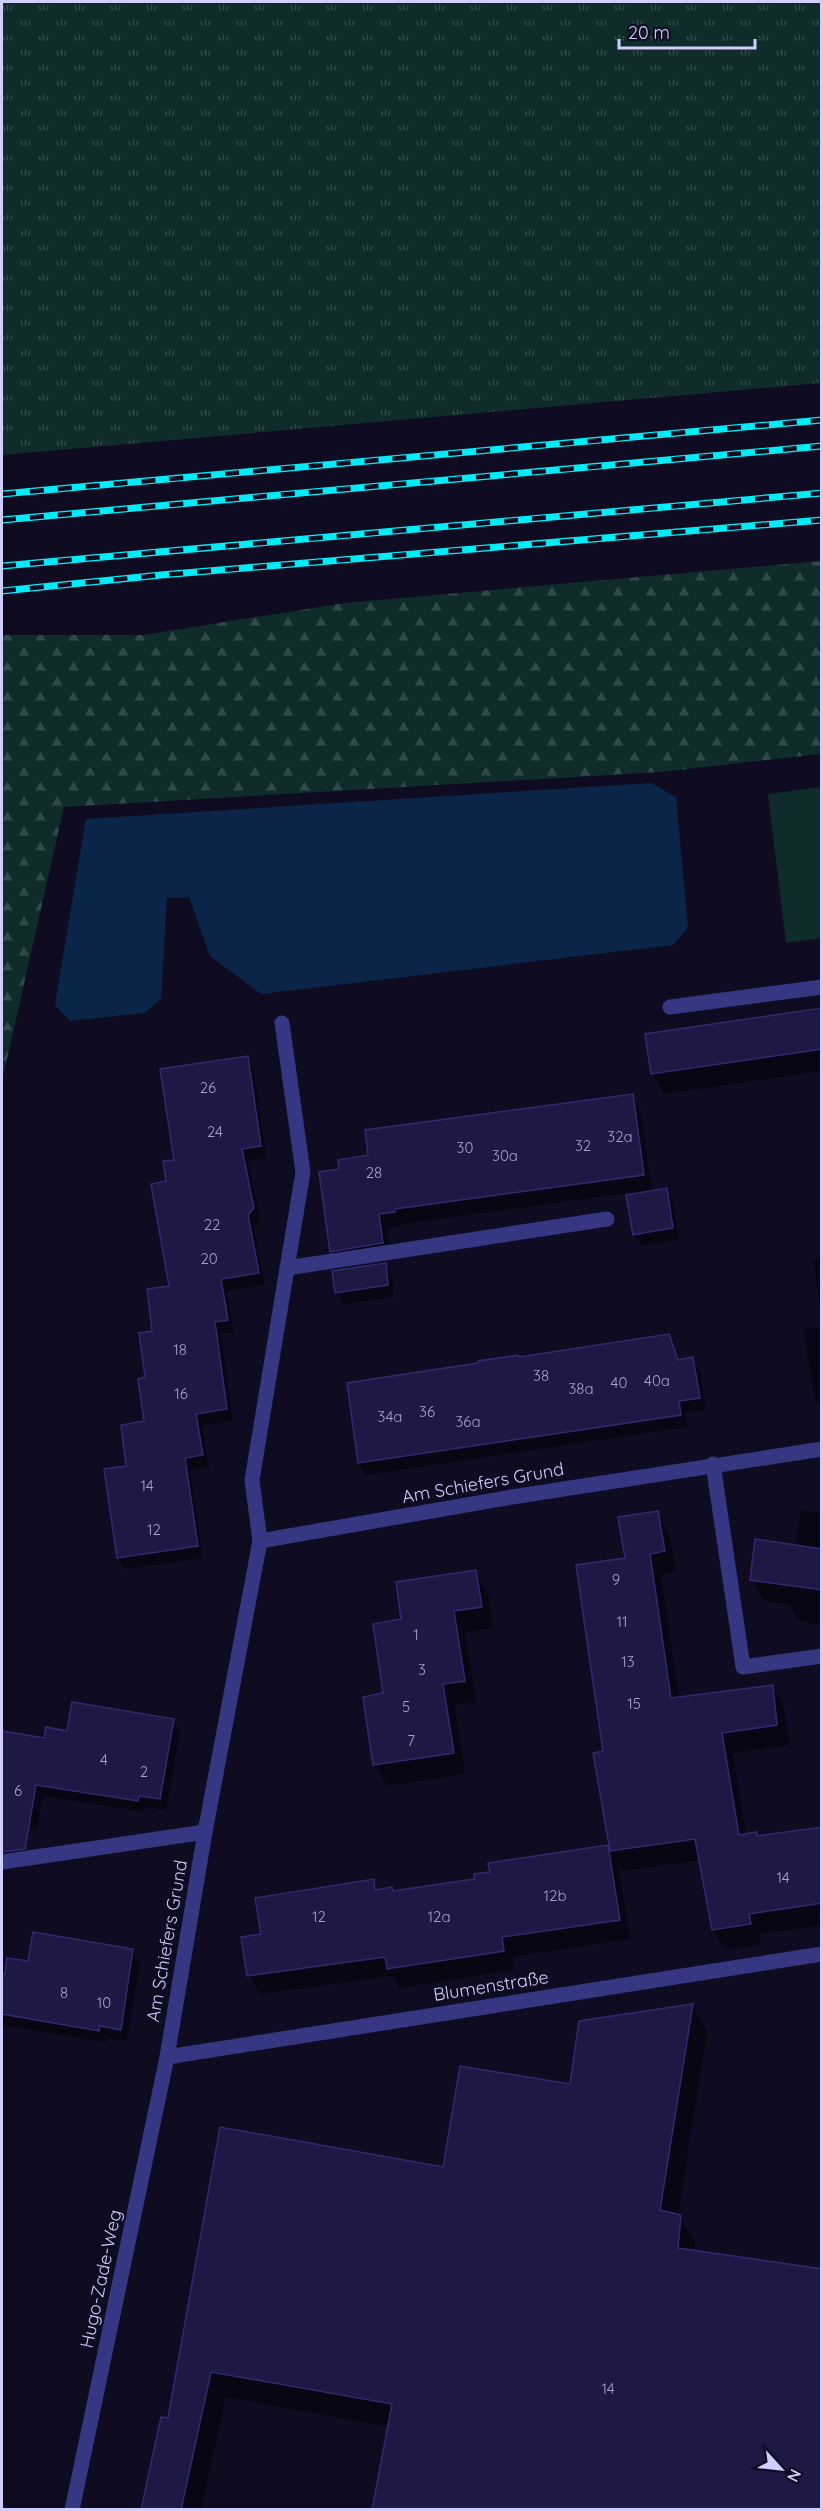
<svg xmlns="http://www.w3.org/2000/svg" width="823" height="2511" viewBox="0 0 823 2511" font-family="Quicksand,sans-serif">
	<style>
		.grass { fill: url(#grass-tufts) }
		.forest { fill: url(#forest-firs) }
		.pitch { fill: #0f2c2a }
		.water { fill: #0a2548 }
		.shadow { fill: #0007 }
		.building { fill: #1e1844; stroke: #332971; stroke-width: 1.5 }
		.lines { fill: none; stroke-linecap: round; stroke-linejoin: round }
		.street { stroke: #353783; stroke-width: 15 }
		.rail-casing { stroke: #00edf8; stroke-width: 7 }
		.rail { stroke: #0f0c22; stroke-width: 4.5; stroke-dasharray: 14; stroke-linecap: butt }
		.labels { text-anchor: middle; stroke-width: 4.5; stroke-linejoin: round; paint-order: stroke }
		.number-label { font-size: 15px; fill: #a4a0d0 }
		.street-label { font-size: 18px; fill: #d0cdff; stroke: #0f0c22 }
	</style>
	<defs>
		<pattern id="grass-tufts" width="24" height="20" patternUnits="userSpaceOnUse" patternTransform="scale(1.5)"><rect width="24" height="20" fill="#0f2c2a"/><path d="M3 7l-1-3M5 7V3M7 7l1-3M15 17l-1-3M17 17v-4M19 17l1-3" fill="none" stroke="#31494a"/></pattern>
		<pattern id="forest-firs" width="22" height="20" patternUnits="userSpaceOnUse" patternTransform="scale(1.5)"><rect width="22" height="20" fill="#0f2c2a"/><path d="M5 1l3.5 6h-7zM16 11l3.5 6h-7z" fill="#31494a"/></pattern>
	</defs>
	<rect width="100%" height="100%" fill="#0f0c22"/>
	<!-- grass -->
	<path class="grass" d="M3 2H821V383L2 455Z"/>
	<!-- forest -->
	<path class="forest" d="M821 561V754L660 772 64 807 2 1081V635H143L345 603Z"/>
	<!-- pitch -->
	<path class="pitch" d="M821 787V938L786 943 768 794Z"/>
	<!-- water -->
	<path class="water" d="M651 783 676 797 688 928 673 945 261 994 210 956 189 897 167 898 161 999 144 1013 70 1021 55 1005 86 819Z"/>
	<!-- shadow -->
	<g class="shadow">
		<path d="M822 1009V1071L664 1094 653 1074 646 1036Z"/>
		<path d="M247 1058 254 1070 267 1158 248 1161 260 1220 254 1228 265 1285 227 1291 234 1332 221 1334 233 1421 202 1426 209 1467 190 1470 203 1558 125 1569 118 1557 146 1423 147 1378 153 1332 171 1287 168 1182 176 1161Z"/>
		<path d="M632 1096 641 1111 652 1192 666 1189 673 1201 679 1240 641 1246 634 1234 635 1192 402 1224V1226L387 1228 391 1258 340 1266 331 1251 341 1171Z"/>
		<path d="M822 1258V1318L813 1260Z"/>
		<path d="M385 1264 392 1276 394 1297 344 1304 337 1292Z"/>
		<path d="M822 1327V1409L814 1397 804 1330Z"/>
		<path d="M668 1335 680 1361 693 1359 700 1371 706 1410 685 1413 687 1427 366 1475 359 1463 519 1358Z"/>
		<path d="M801 1510 822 1513V1625L799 1621 789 1604 764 1601 752 1580 795 1547Z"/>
		<path d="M657 1513 669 1533 676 1572 661 1575 679 1699 773 1686 784 1707 790 1745 733 1753 746 1835 756 1833 758 1837 822 1828V1925L760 1934 761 1945 725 1950 713 1930 701 1860 623 1871 618 1863 630 1939 512 1957 515 1970 399 1988 393 1976 260 1994 249 1975 262 1935 373 1881 379 1891 393 1892 476 1880 607 1846 612 1854 594 1754 605 1752 627 1559Z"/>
		<path d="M475 1572 488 1593 493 1628 465 1632 476 1702 455 1705 465 1774 387 1786 375 1765 385 1694 402 1620Z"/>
		<path d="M173 1720 180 1732 166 1811 146 1807 145 1812 43 1796 37 1830 17 1826 16 1831 2 1829V1733L45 1740 68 1733Z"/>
		<path d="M132 1951 140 1963 127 2041 107 2038 106 2043 4 2025 2 2044V1970L7 1971 29 1963Z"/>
		<path d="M692 2005 707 2031 678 2215 695 2242 694 2252 389 2427 226 2397 201 2510H142L169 2420 222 2129 444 2169Z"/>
	</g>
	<!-- building -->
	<g class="building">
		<path d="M822 1008V1049L651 1074 645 1034Z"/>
		<path d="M248 1056 261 1146 242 1149 254 1208 248 1215 259 1273 221 1279 228 1320 215 1322 227 1409 196 1414 203 1455 185 1458 198 1546 117 1558 104 1469 126 1466 121 1425 144 1421 138 1379 145 1377 139 1333 152 1331 147 1289 169 1286 151 1184 166 1181 163 1161 174 1160 160 1069Z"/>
		<path d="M633 1094 644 1175 395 1209V1212L379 1214 383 1243 330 1252 319 1172 339 1169 338 1160 368 1155 365 1130Z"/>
		<path d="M667 1188 673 1228 633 1235 626 1195Z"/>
		<path d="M386 1263 388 1285 335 1293 332 1271Z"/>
		<path d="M669 1334 678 1360 693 1357 700 1398 679 1401 681 1415 358 1463 347 1383 478 1363V1361L518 1355 519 1357Z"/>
		<path d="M658 1511 665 1551 650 1554 671 1698 773 1685 777 1725 722 1733 739 1835 757 1832V1836L822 1827V1903L749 1914 751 1924 712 1930 695 1839 610 1851 593 1753 603 1751 576 1565 625 1558 618 1517Z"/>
		<path d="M755 1539 822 1549V1590L750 1580Z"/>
		<path d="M476 1570 482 1607 454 1611 465 1681 443 1684 454 1753 373 1765 363 1697 383 1693 373 1624 401 1619 396 1582Z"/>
		<path d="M72 1702 174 1719 160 1799 139 1796 138 1801 36 1785 25 1849 2 1852V1731L44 1738 46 1727 67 1731Z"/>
		<path d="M608 1845 620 1920 502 1937 504 1951 387 1969 385 1957 247 1976 241 1937 261 1934 255 1898 374 1879 375 1890 392 1887 393 1891 474 1879V1874L490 1872 488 1863Z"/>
		<path d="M33 1932 133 1949 121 2030 100 2026 99 2031 2 2014V1974H5L7 1958 28 1961Z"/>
		<path d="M693 2004 660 2210 681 2215 678 2248 822 2269V2510H372L392 2404 211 2372 181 2510H141L161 2417 168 2418 220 2127 443 2167 460 2066 570 2084 579 2021Z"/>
	</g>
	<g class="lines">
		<!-- street -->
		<g class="street">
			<path d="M670 1007 822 987"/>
			<path d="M287 1268 607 1219"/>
			<path d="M713 1464 743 1667 822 1656"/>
			<path d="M260 1541 252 1480 303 1172 282 1023"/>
			<path d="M2 1862 205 1832"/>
			<path d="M167 2057 822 1954"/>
			<path d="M72 2510 167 2057 205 1832 260 1541 512 1497 822 1449"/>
		</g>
		<!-- rail casing -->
		<g class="rail-casing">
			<g id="rail">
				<path d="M2 494 822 420"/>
				<path d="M2 520 822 446"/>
				<path d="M2 566 822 493"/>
				<path d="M2 591 161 575 822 520"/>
			</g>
		</g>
		<!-- rail -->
		<use href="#rail" class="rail"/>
	</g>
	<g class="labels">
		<!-- number labels -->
		<g class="number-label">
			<text x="208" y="1093">26</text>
			<text x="215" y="1137">24</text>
			<text x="620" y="1142">32a</text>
			<text x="583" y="1151">32</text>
			<text x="465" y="1153">30</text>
			<text x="505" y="1161">30a</text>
			<text x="374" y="1178">28</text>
			<text x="212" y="1230">22</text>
			<text x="209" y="1264">20</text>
			<text x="180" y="1355">18</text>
			<text x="541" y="1381">38</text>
			<text x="657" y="1386">40a</text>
			<text x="619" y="1388">40</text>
			<text x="581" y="1394">38a</text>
			<text x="181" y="1399">16</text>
			<text x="427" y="1417">36</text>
			<text x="390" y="1422">34a</text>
			<text x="468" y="1427">36a</text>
			<text x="147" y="1491">14</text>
			<text x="154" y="1535">12</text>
			<text x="616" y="1585">9</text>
			<text x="622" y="1627">11</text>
			<text x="416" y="1640">1</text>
			<text x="628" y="1667">13</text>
			<text x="422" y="1675">3</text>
			<text x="634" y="1709">15</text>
			<text x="406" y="1712">5</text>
			<text x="411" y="1746">7</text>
			<text x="104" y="1765">4</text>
			<text x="144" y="1777">2</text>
			<text x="18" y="1796">6</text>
			<text x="783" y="1883">14</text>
			<text x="555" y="1901">12b</text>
			<text x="319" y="1922">12</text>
			<text x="439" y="1922">12a</text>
			<text x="64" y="1998">8</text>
			<text x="104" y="2008">10</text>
			<text x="608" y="2394">14</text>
		</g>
		<!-- street labels -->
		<g class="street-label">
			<text transform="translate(483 1483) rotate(-10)" y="6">Am Schiefers Grund</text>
			<text transform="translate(167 1941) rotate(-80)" y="6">Am Schiefers Grund</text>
			<text transform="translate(491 1986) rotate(-9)" y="6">Blumenstraße</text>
			<text transform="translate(101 2279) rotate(-78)" y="6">Hugo-Zade-Weg</text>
		</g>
	</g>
	<!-- border -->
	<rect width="823" height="2511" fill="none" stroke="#d0cdff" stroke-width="6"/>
	<!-- north arrow -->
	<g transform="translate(781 2469) rotate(117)" stroke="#0f0c22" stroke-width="4.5" paint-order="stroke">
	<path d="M0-4.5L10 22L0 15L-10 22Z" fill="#d0cdff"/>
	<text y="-9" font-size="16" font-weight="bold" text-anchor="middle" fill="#d0cdff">N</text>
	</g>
	<!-- scale -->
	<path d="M619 39v9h136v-9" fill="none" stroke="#d0cdff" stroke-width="3"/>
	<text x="628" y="39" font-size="18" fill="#d0cdff" stroke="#0f0c22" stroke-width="4.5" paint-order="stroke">20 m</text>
</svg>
